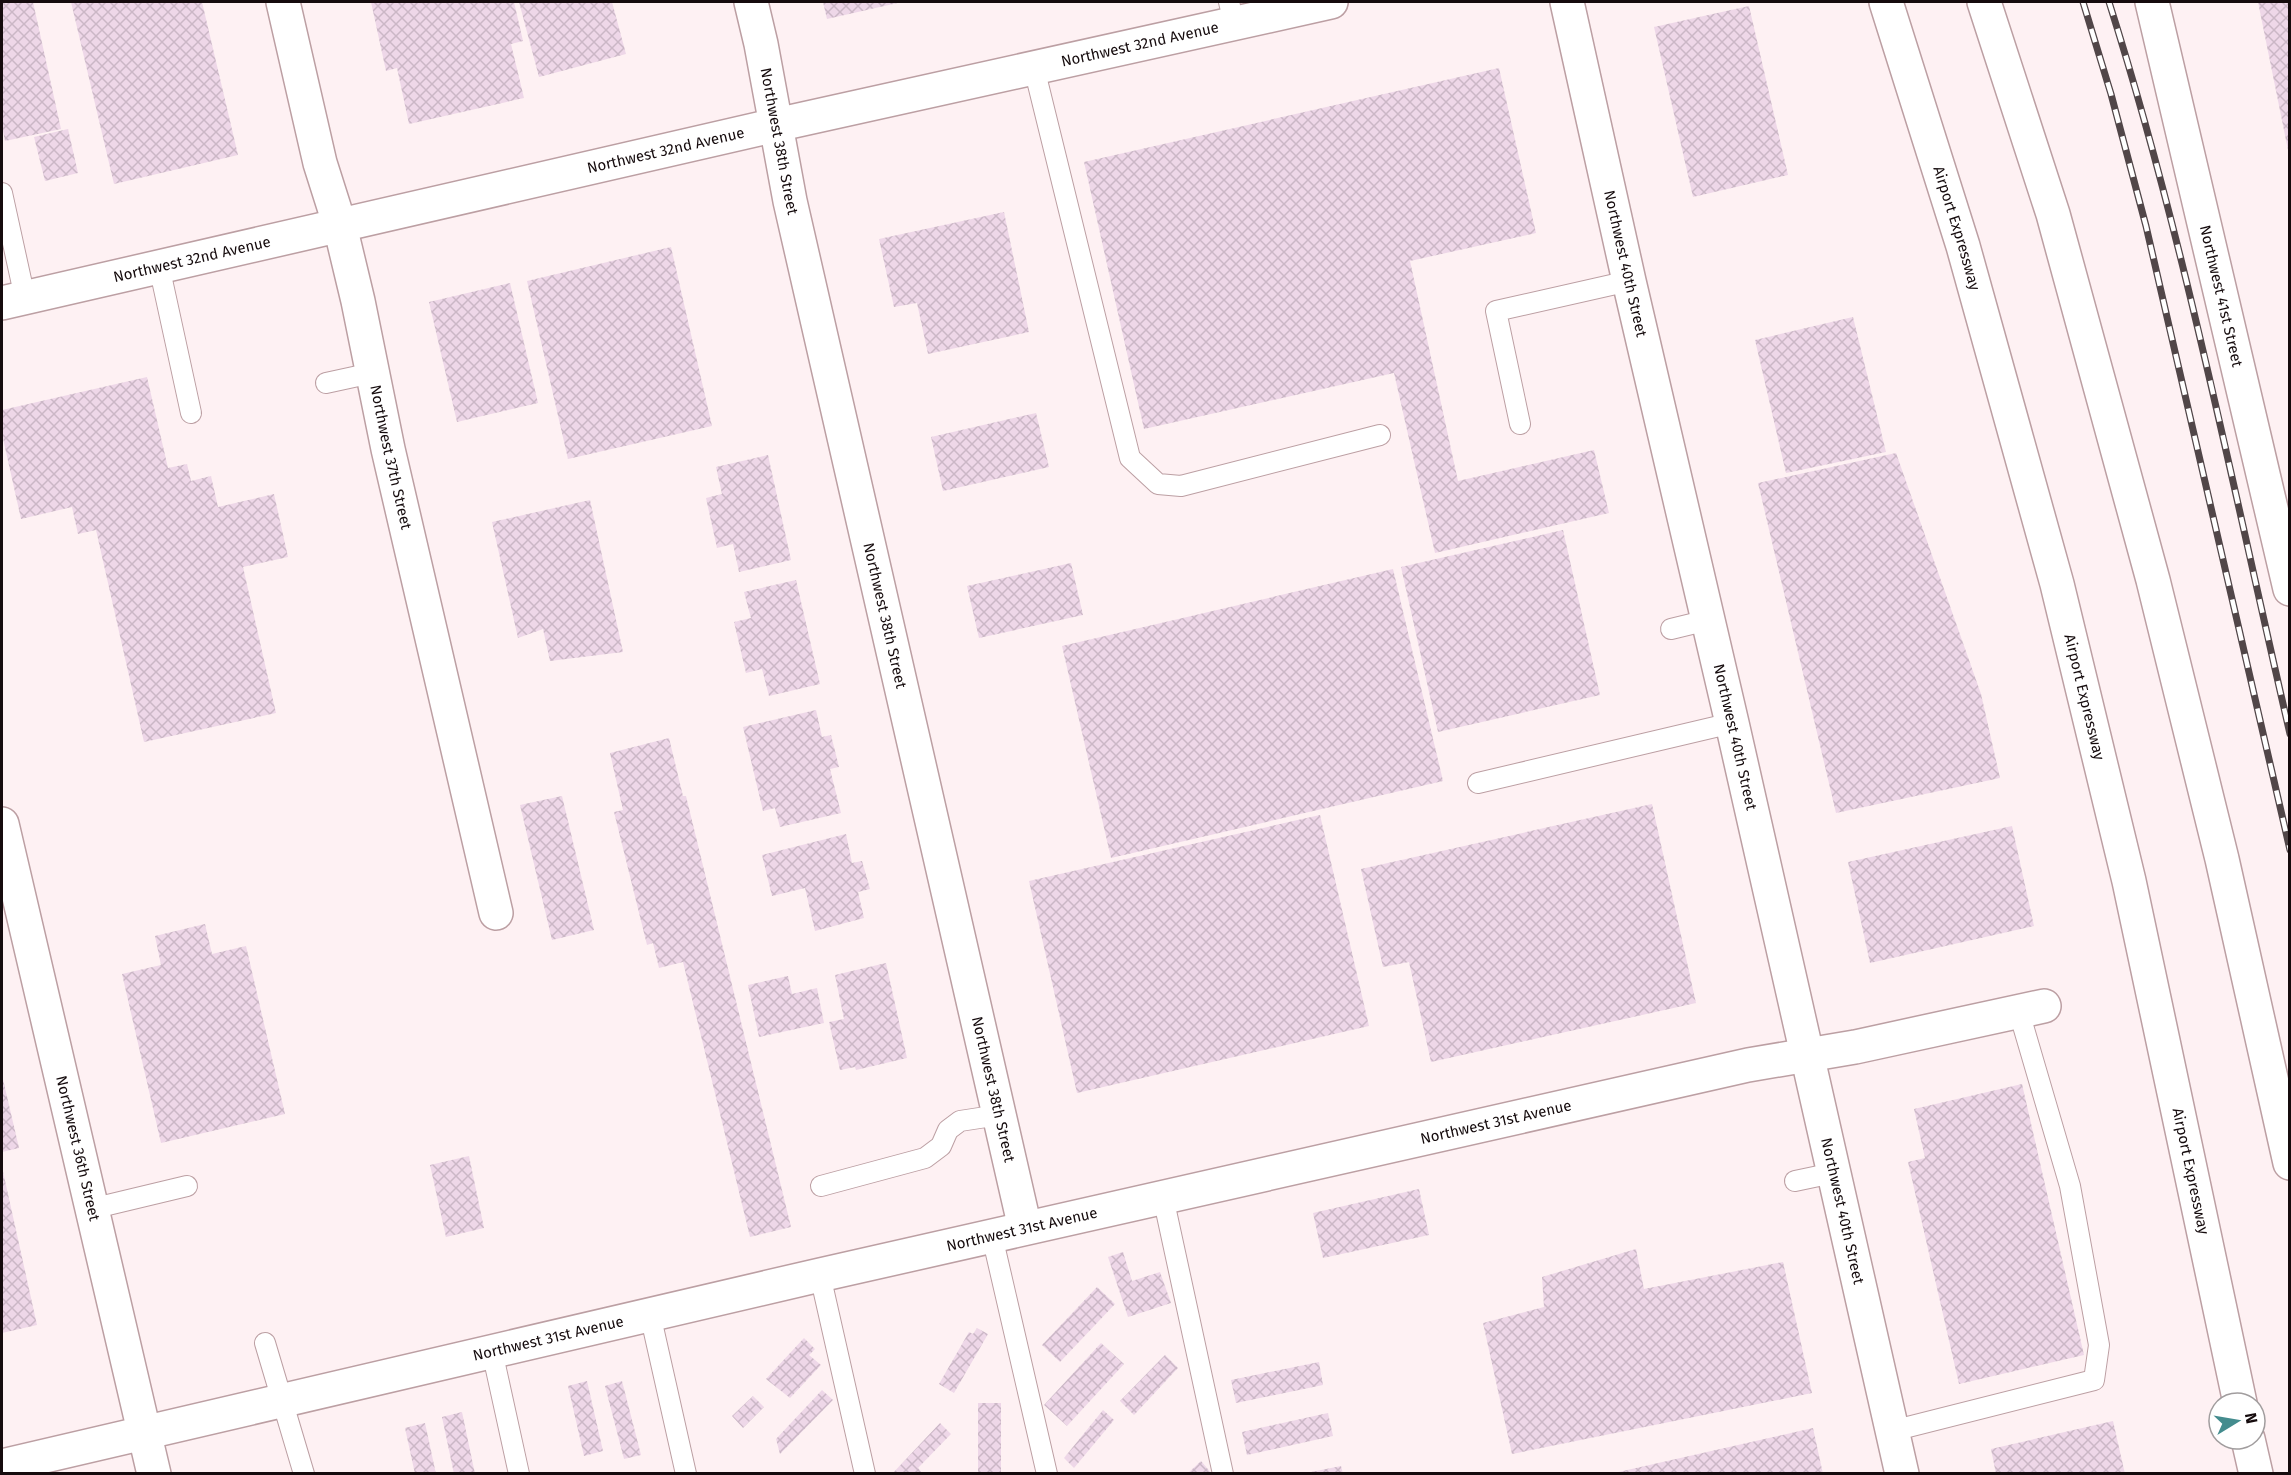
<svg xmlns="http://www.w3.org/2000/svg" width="2291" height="1475" viewBox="0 0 2291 1475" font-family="'Fira Sans',sans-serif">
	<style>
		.building { fill: url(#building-cross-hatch) }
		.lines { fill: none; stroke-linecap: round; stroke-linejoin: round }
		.service-casing { stroke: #bc9fa3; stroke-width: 22 }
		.minor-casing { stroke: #bc9fa3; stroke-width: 36 }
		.secondary-casing { stroke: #bc9fa3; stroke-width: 36 }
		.trunk-casing { stroke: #bc9fa3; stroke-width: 36 }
		.motorway-casing { stroke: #bc9fa3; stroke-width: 36 }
		.service { stroke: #fff; stroke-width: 20 }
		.minor { stroke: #fff; stroke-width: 33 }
		.secondary { stroke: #fff; stroke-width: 33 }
		.trunk { stroke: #fff; stroke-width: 33 }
		.motorway { stroke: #fff; stroke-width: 33 }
		.rail-casing { stroke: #514648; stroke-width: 7 }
		.rail { stroke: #fff; stroke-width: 4.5; stroke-dasharray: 14; stroke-linecap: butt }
		.labels { text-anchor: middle; stroke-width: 4.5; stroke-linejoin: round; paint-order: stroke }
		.street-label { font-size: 15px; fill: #150b0d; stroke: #fff }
	</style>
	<defs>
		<pattern id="building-cross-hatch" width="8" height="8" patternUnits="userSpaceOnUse" patternTransform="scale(1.5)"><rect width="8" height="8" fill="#eed7e8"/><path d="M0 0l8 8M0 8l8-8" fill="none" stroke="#cbb7c6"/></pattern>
	</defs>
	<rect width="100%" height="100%" fill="#fef1f3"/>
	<!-- building -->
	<g class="building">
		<path d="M2 2H33L61 129 5 141 2 126Z"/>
		<path d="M71 2H202L238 155 114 184Z"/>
		<path d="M371 2H514L523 41 511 44 524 98 409 124 397 68 386 71Z"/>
		<path d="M519 2H612L626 54 539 77Z"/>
		<path d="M823 2H902L827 19Z"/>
		<path d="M2258 2H2290V150H2288Z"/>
		<path d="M1749 6 1788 175 1693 197 1654 27Z"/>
		<path d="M1499 68 1536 233 1410 261 1458 481 1594 450 1609 513 1435 553 1394 373 1144 429 1084 162Z"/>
		<path d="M68 129 78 173 45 181 34 137Z"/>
		<path d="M1004 212 1029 332 928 354 917 303 894 307 879 239Z"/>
		<path d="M671 247 712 426 568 459 527 281Z"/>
		<path d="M510 283 538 403 457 422 429 302Z"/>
		<path d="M1853 317 1886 452 1786 473 1755 340Z"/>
		<path d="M147 377 168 468 187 464 191 481 211 476 218 507 274 494 288 557 243 567 276 713 144 742 96 530 78 534 72 507 21 519 2 434V410Z"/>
		<path d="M1036 413 1049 467 943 491 931 437Z"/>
		<path d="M1896 453 1981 694 2000 778 1836 813 1758 483Z"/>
		<path d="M768 455 791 560 739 572 733 544 717 548 706 498 722 494 716 467Z"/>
		<path d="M590 500 623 652 550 661 543 629 518 638 492 522Z"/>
		<path d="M1563 530 1600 695 1438 732 1401 567Z"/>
		<path d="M1071 563 1083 615 979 638 967 586Z"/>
		<path d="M1393 569 1443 781 1111 858 1062 646Z"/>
		<path d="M796 580 820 684 769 696 762 669 746 673 734 622 751 618 744 592Z"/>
		<path d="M816 710 822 737 831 735 839 767 830 769 841 813 780 827 775 808 763 811 743 727Z"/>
		<path d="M669 738 683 796H686L791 1227 750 1237 683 962 659 968 653 943 647 945 614 812 623 810 610 753Z"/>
		<path d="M562 796 594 930 552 940 520 805Z"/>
		<path d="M1652 804 1696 1003 1431 1062 1409 962 1383 967 1361 869Z"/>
		<path d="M1320 815 1369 1026 1077 1093 1029 881Z"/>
		<path d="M2012 826 2034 926 1870 963 1848 862Z"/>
		<path d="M846 834 852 863 862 861 870 889 858 892 864 918 815 931 805 888 772 896 762 855Z"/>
		<path d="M205 924 212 954 246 946 285 1114 161 1143 122 974 161 965 155 936Z"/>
		<path d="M886 963 907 1058 856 1070 855 1067 840 1070 829 1022 844 1019 835 975Z"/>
		<path d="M788 976 792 994 817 988 824 1023 759 1037 748 985Z"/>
		<path d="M2 1075 19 1148 2 1152Z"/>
		<path d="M2022 1084 2084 1355 1959 1384 1908 1162 1925 1158 1914 1109Z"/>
		<path d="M469 1156 484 1228 446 1237 430 1165Z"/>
		<path d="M2 1167 37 1325 2 1333Z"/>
		<path d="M1419 1189 1429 1235 1323 1258 1313 1213Z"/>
		<path d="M1636 1249 1644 1289 1783 1262 1812 1393 1512 1454 1483 1323 1544 1307 1542 1277Z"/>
		<path d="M1123 1252 1132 1281 1160 1272 1171 1303 1128 1317 1108 1257Z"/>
		<path d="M1097 1287 1115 1304 1060 1362 1042 1345Z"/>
		<path d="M977 1328 988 1334 954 1393 939 1384 969 1332 973 1334Z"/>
		<path d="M804 1338 815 1349 809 1355 821 1365 790 1398 766 1379Z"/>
		<path d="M1101 1343 1124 1364 1067 1426 1044 1405Z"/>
		<path d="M1165 1355 1178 1368 1134 1415 1120 1401Z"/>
		<path d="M1319 1362 1323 1385 1236 1403 1231 1380Z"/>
		<path d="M587 1381 603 1451 584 1456 568 1386Z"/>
		<path d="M622 1381 641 1455 624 1459 605 1386Z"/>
		<path d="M822 1390 833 1400 780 1454 776 1439Z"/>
		<path d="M753 1396 764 1407 743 1428 732 1416Z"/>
		<rect x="978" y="1403" width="23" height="71"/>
		<path d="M1103 1410 1114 1420 1074 1468 1064 1458Z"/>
		<path d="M462 1412 475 1474H454L442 1417Z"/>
		<path d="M1328 1413 1333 1436 1247 1455 1242 1432Z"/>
		<path d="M2113 1421 2125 1474H1996L1991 1449Z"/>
		<path d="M425 1423 436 1474H415L405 1428Z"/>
		<path d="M940 1423 951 1434 918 1468 923 1474H892Z"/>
		<path d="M1813 1428 1823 1474H1614V1473Z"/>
		<path d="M1201 1461 1212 1474H1187Z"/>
		<path d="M1341 1466 1343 1474H1311V1472Z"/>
	</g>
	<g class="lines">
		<!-- service casing -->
		<g class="service-casing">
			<g id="service">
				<path d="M1229 2 1234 23"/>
				<path d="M1034 68 1130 458 1158 484 1181 486 1380 435"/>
				<path d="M2 193 25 298"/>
				<path d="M159 266 191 413"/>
				<path d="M326 383 372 373"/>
				<path d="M1520 424 1496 311 1629 281"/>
				<path d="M1671 629 1708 620"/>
				<path d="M1478 783 1732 723"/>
				<path d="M1795 1181 1833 1173"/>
				<path d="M821 1186 925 1158 941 1146 948 1130 960 1121 999 1115"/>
				<path d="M1163 1197 1223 1474"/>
				<path d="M91 1209 187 1186"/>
				<path d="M992 1236 1047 1474"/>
				<path d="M820 1275 865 1474"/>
				<path d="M650 1314 686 1474"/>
				<path d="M265 1343 304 1474"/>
				<path d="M492 1351 519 1474"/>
				<path d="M1892 1431 2094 1380 2099 1345 2070 1186 2019 1012"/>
			</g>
		</g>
		<!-- minor casing -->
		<g class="minor-casing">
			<g id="minor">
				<path id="s1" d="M283 2 320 163 340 226 358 301 388 449 496 913"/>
				<path id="s2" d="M751 2 761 44 790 201 1025 1228"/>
				<path id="s3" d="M1567 2 1629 281 1732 723 1902 1474"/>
				<path id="s4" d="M2152 2 2290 589"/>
				<path id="s5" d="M2 1466 820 1275 1748 1065 1855 1047 2044 1006"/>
			</g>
		</g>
		<!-- secondary casing -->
		<g class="secondary-casing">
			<g id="secondary">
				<path id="s6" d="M2 303 776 125 1331 2"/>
			</g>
		</g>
		<!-- trunk casing -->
		<g class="trunk-casing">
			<g id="trunk">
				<path id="s7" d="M2 824 154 1474"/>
			</g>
		</g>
		<!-- motorway casing -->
		<g class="motorway-casing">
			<g id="motorway">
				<path id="s8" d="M1886 2 1963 246 2057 584 2129 881 2240 1403"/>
				<path d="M1984 2 2053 214 2153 580 2222 859 2290 1163"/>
				<path d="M2248 1439 2256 1474"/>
			</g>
		</g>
		<!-- service -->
		<use href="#service" class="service"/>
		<!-- minor -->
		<use href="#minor" class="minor"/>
		<!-- secondary -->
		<use href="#secondary" class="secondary"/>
		<!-- trunk -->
		<use href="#trunk" class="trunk"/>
		<!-- motorway -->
		<use href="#motorway" class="motorway"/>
		<!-- rail casing -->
		<g class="rail-casing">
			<g id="rail">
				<path d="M2083 2 2111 94 2146 226 2290 850"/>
				<path d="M2109 2C2185 241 2233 489 2290 734"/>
			</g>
		</g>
		<!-- rail -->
		<use href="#rail" class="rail"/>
	</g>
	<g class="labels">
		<!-- street labels -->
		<g class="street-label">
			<text dy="5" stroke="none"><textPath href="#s6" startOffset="1167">Northwest 32nd Avenue</textPath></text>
			<text dy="5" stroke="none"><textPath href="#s2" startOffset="142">Northwest 38th Street</textPath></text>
			<text dy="5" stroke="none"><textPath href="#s6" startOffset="681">Northwest 32nd Avenue</textPath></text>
			<text dy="5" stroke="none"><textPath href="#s8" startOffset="237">Airport Expressway</textPath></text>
			<text dy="5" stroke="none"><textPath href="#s6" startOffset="195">Northwest 32nd Avenue</textPath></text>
			<text dy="5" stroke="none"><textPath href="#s3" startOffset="268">Northwest 40th Street</textPath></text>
			<text dy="5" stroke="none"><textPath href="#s4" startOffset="302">Northwest 41st Street</textPath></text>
			<text dy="5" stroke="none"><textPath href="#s1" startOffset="468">Northwest 37th Street</textPath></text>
			<text dy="5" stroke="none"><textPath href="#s2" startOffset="628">Northwest 38th Street</textPath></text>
			<text dy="5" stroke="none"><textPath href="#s8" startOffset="723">Airport Expressway</textPath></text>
			<text dy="5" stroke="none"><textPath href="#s3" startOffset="754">Northwest 40th Street</textPath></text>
			<text dy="5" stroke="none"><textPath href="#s2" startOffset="1114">Northwest 38th Street</textPath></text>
			<text dy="5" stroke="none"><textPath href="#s5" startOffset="1533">Northwest 31st Avenue</textPath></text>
			<text dy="5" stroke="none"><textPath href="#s7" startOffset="333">Northwest 36th Street</textPath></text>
			<text dy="5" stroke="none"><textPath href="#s8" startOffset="1209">Airport Expressway</textPath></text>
			<text dy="5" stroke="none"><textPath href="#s3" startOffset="1240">Northwest 40th Street</textPath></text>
			<text dy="5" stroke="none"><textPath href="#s5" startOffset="1047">Northwest 31st Avenue</textPath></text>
			<text dy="5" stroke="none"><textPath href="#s5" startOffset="561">Northwest 31st Avenue</textPath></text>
		</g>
	</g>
	<!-- border -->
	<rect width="2291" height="1475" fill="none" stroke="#150b0d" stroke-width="6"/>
	<!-- north arrow -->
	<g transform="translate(2237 1421) rotate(79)"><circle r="28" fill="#ffffff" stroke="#a19d9e" stroke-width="1.5"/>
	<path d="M0-4.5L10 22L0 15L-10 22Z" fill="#448c8e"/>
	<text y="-9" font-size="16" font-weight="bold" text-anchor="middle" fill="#150b0d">N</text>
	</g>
</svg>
